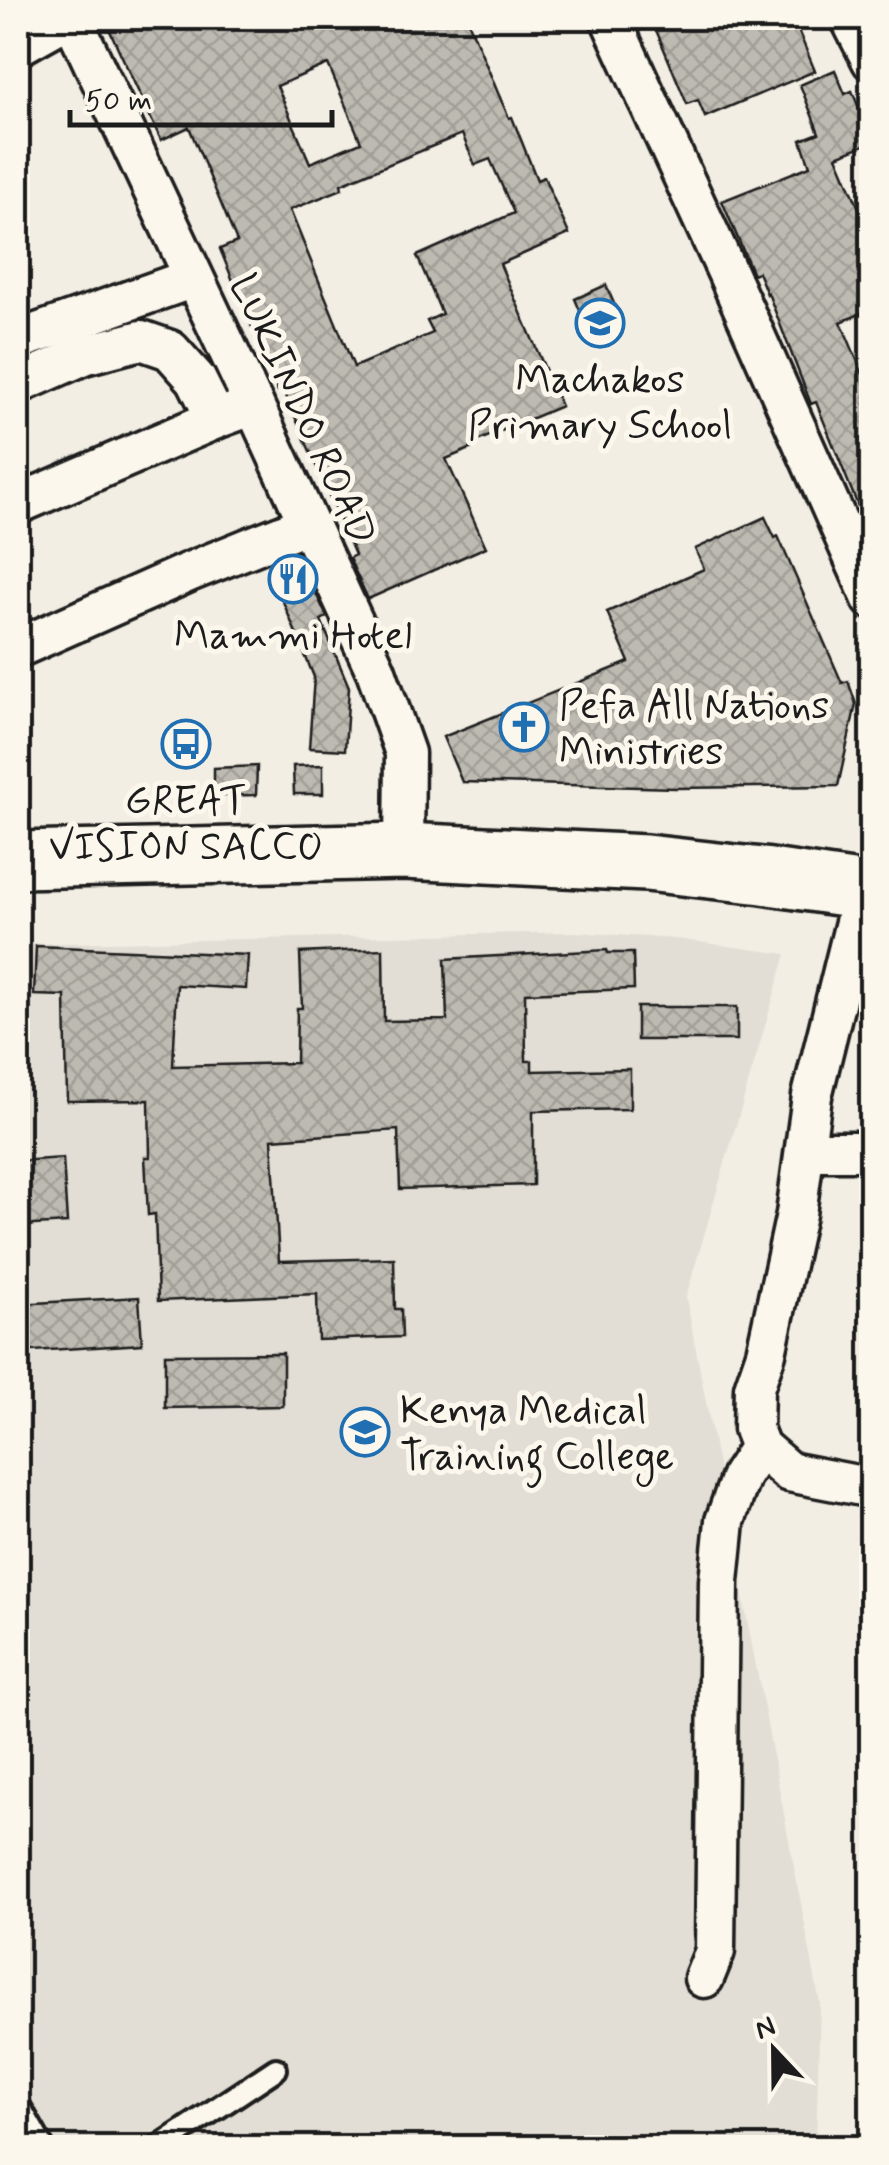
<svg xmlns="http://www.w3.org/2000/svg" width="889" height="2165" viewBox="0 0 889 2165" font-family="Mynerve,sans-serif">
	<style>
		.built { fill: #e2ded5 }
		.building { fill: url(#building-cross-hatch); stroke: #1c1c1c; stroke-width: 2.5; fill-rule: evenodd }
		.lines { fill: none; stroke-linecap: round; stroke-linejoin: round }
		.service-casing { stroke: #1c1c1c; stroke-width: 28 }
		.minor-casing { stroke: #1c1c1c; stroke-width: 45 }
		.trunk-casing { stroke: #1c1c1c; stroke-width: 62 }
		.service { stroke: #fbf7ec; stroke-width: 20 }
		.minor { stroke: #fbf7ec; stroke-width: 38 }
		.trunk { stroke: #fbf7ec; stroke-width: 55 }
		.labels { text-anchor: middle; stroke-width: 10; stroke-linejoin: round; paint-order: stroke }
		.poi-label { font-size: 40px; fill: #1c1c1c; stroke: #fbf7ec }
		.street-label { font-size: 40px; fill: #1c1c1c; stroke: #fbf7ec }
	</style>
	<defs>
		<pattern id="building-cross-hatch" width="8" height="8" patternUnits="userSpaceOnUse" patternTransform="scale(2.5)"><rect width="8" height="8" fill="#bdbab1"/><path d="M0 0l8 8M0 8l8-8" fill="none" stroke="#a29f98"/></pattern>
	</defs>
	<rect width="100%" height="100%" fill="#f2eee4"/>
	<filter id="ink" filterUnits="userSpaceOnUse"><feTurbulence type="fractalNoise" baseFrequency=".01" numOctaves="2"/><feDisplacementMap in="SourceGraphic" scale="20" xChannelSelector="R" yChannelSelector="G"/><feConvolveMatrix kernelMatrix="1 2 1 2 8 2 1 2 1" color-interpolation-filters="sRGB"/></filter>
	<g filter="url(#ink)">
		<!-- built -->
		<path class="built" d="M573 932 677 939 786 954 686 1297 820 2004 816 2147H18V1812L28 1806 18 1568V944Z"/>
		<!-- building -->
		<g class="building">
			<path d="M104 18H467L498 93 509 118 512 117 537 180 544 177 569 234 500 264 561 406 475 442 477 446 446 459 486 547 368 599 349 558 355 555 283 389 278 391 220 249 237 242 189 127 161 140ZM328 64 361 142 310 163 277 86ZM462 134 475 165 490 159 514 213 417 256 442 314 427 321 433 333 354 367 290 210 342 189 341 184Z"/>
			<path d="M651 18H793L815 71 705 117 698 100 687 104Z"/>
			<path d="M835 70 845 94 852 91 872 139V142L837 156 872 239V309L841 322 872 396 870 536 816 402 811 404 768 293 767 294 758 272 753 274 722 201 810 166 801 140 819 133 800 85Z"/>
			<path d="M606 285 621 320 590 334 575 299Z"/>
			<path d="M765 517 775 538 778 536 842 683 848 681 856 704 838 786 675 788 462 782 443 737 629 662 607 612 704 569 695 549Z"/>
			<path d="M304 576H308L327 617 321 620 349 687 345 750 309 748 314 677 277 587Z"/>
			<path d="M323 765V794H294L293 766Z"/>
			<path d="M257 766 256 795 214 796V768Z"/>
			<path d="M36 946 248 955 246 989 177 985 173 1066 296 1063 297 1008H302L300 953 383 949 384 1021 447 1020 445 959 607 950 608 953H633L634 989 525 993 526 1061H532V1071L630 1069V1109L533 1111V1185L400 1189 398 1130 272 1139 279 1261 394 1258 395 1309H401L402 1337 318 1340 317 1294 158 1301 155 1214 148 1215 145 1157H150L149 1100 67 1101 65 996 34 995Z"/>
			<rect x="637" y="1007" width="100" height="33"/>
			<path d="M63 1158 67 1223 18 1226V1161Z"/>
			<path d="M139 1297 142 1344 18 1352V1304Z"/>
			<path d="M283 1353V1406L165 1408V1354Z"/>
		</g>
		<g class="lines">
			<!-- service casing -->
			<g class="service-casing">
				<g id="service">
					<path d="M18 2104 43 2148"/>
					<path d="M157 2148 276 2069"/>
				</g>
			</g>
			<!-- minor casing -->
			<g class="minor-casing">
				<g id="minor">
					<path d="M72 18 254 405 376 671 405 753 404 851"/>
					<path d="M610 18 727 272 872 599"/>
					<path d="M850 18 872 61"/>
					<path d="M18 46 68 18"/>
					<path d="M18 340 193 278"/>
					<path d="M18 384 84 355 141 340 170 350 196 379 216 419"/>
					<path d="M18 504 216 419 254 405"/>
					<path d="M18 648 189 572 308 524"/>
					<path d="M863 890 812 1096 796 1214 766 1353 754 1388 753 1429 760 1447 789 1472 872 1488"/>
					<path d="M805 1151H872"/>
					<path d="M704 1978 715 1951 719 1581 725 1521 741 1476 760 1447"/>
				</g>
			</g>
			<!-- trunk casing -->
			<g class="trunk-casing">
				<path id="trunk" d="M18 860 404 851 646 863 763 876 872 892"/>
			</g>
			<!-- service -->
			<use href="#service" class="service"/>
			<!-- minor -->
			<use href="#minor" class="minor"/>
			<!-- trunk -->
			<use href="#trunk" class="trunk"/>
		</g>
	</g>
	<!-- icons -->
	<defs>
		<g id="school-ring" transform="scale(2.5)"><circle r="9.5" fill="#fbf7ec" stroke="#1f6fb2" stroke-width="1.5"/><path d="M0-5L7-2L0 1L-7-2ZM-4 1L0 2.5L4 1V4Q0 6-4 4Z" fill="#1f6fb2"/></g>
		<g id="restaurant-ring" transform="scale(2.5)"><circle r="9.5" fill="#fbf7ec" stroke="#1f6fb2" stroke-width="1.5"/><path d="M-5-6h1v4h1v-4h1v4h1v-4h1v5L-1.5 .5V6h-2V.5L-5-1ZM5-6V6H3V1.5H1.5Q1.5-4 5-6Z" fill="#1f6fb2"/></g>
		<g id="church-ring" transform="scale(2.5)"><circle r="9.5" fill="#fbf7ec" stroke="#1f6fb2" stroke-width="1.5"/><path d="M-1.2-6h2.4v3.5h3.3v2.4h-3.3V6h-2.4V-.1h-3.3v-2.4h3.3Z" fill="#1f6fb2"/></g>
		<g id="bus-ring" transform="scale(2.5)"><circle r="9.5" fill="#fbf7ec" stroke="#1f6fb2" stroke-width="1.5"/><path d="M-5-6H5V4H4V6H2V4H-2V6H-4V4H-5ZM-3.5-4V0h7V-4ZM-3.5 1.2v1.5H-2V1.2ZM2 1.2v1.5H3.5V1.2Z" fill="#1f6fb2"/></g>
		<g id="university-ring" transform="scale(2.5)"><circle r="9.5" fill="#fbf7ec" stroke="#1f6fb2" stroke-width="1.5"/><path d="M0-5L7-2L0 1L-7-2ZM-4 1L0 2.5L4 1V4Q0 6-4 4Z" fill="#1f6fb2"/></g>
	</defs>
	<g fill-rule="evenodd">
		<use href="#school-ring" x="600" y="323"/>
		<use href="#restaurant-ring" x="293" y="579"/>
		<use href="#church-ring" x="524" y="727"/>
		<use href="#bus-ring" x="186" y="744"/>
		<use href="#university-ring" x="365" y="1432"/>
	</g>
	<g class="labels">
		<!-- poi labels -->
		<g class="poi-label">
			<text x="600" y="392">Machakos<tspan x="600" dy="46">Primary School</tspan></text>
			<text x="293" y="648">Mammi Hotel</text>
			<text x="559" y="718" text-anchor="start">Pefa All Nations<tspan x="559" dy="46">Ministries</tspan></text>
			<text x="186" y="813">GREAT<tspan x="186" dy="46">VISION SACCO</tspan></text>
			<text x="400" y="1423" text-anchor="start">Kenya Medical<tspan x="400" dy="46">Training College</tspan></text>
		</g>
		<!-- street labels -->
		<g class="street-label">
			<text transform="translate(304 409) rotate(65)" y="14">LUKINDO ROAD</text>
		</g>
	</g>
	<!-- margin -->
	<rect width="889" height="2165" fill="none" stroke="#fbf7ec" stroke-width="60"/>
	<rect x="30" y="30" width="829" height="2105" fill="none" stroke="#1c1c1c" stroke-width="4" filter="url(#ink)"/>
	<!-- north arrow -->
	<g transform="translate(774 2050) rotate(338)" stroke="#fbf7ec" stroke-width="8" paint-order="stroke">
	<path d="M0-8L18 38L0 25L-18 38Z" fill="#1c1c1c"/>
	<text y="-15" font-size="28" font-weight="bold" text-anchor="middle" fill="#1c1c1c">N</text>
	</g>
	<!-- scale -->
	<path d="M70 110v15h262v-15" fill="none" stroke="#1c1c1c" stroke-width="5"/>
	<text x="85" y="110" font-size="30" fill="#1c1c1c" stroke="#fbf7ec" stroke-width="8" paint-order="stroke">50 m</text>
</svg>
